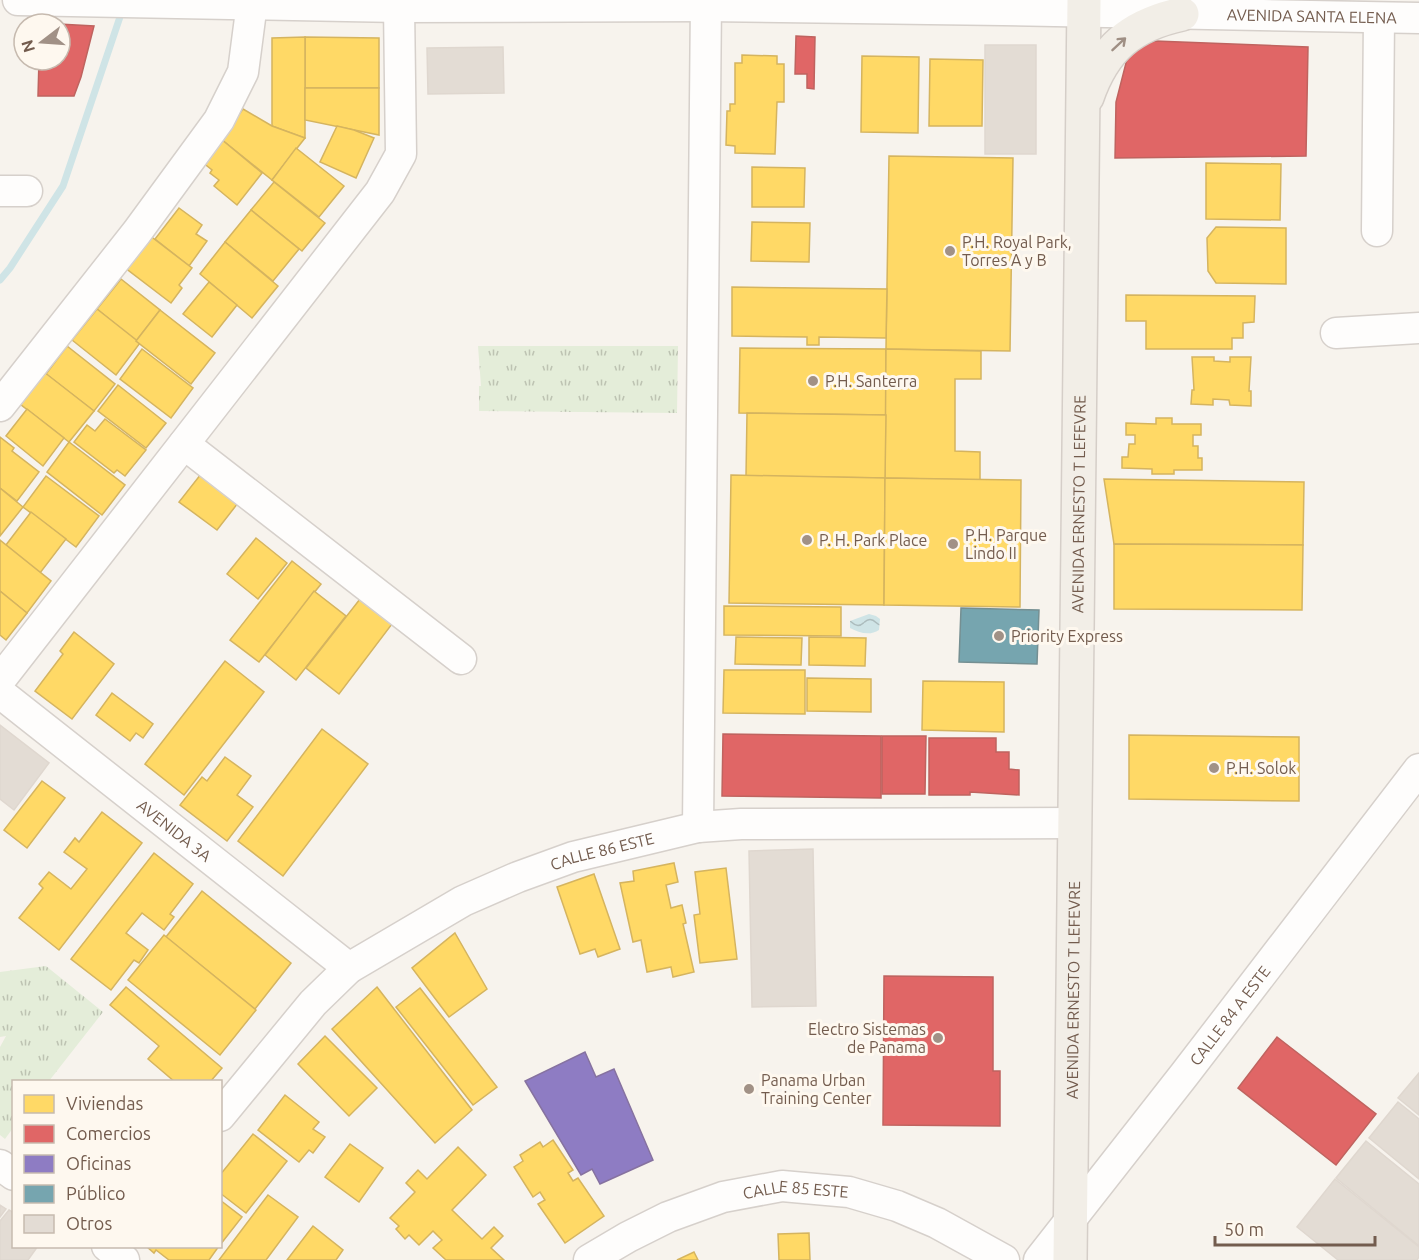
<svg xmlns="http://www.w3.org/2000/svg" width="1419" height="1260" viewBox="0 0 1419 1260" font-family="Ubuntu,sans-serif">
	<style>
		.grass { fill: url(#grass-tufts) }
		.water { fill: url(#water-waves) }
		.homes { fill: #ffd966; stroke: #d5b45f; stroke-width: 1.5 }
		.shops { fill: #e06666; stroke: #bf635f; stroke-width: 1.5 }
		.offices { fill: #8e7cc3; stroke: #8672a0; stroke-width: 1.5 }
		.public { fill: #76a5af; stroke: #758f92; stroke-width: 1.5 }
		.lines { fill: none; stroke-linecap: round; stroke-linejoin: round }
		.stream { stroke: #cfe4e6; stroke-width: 7 }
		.building { fill: #e3dcd4; stroke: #dfd7cf; stroke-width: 1.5 }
		.minor-casing { stroke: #d6d0cb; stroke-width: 33 }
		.major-casing { stroke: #d5cec8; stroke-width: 36 }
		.minor { stroke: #fefdfc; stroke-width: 30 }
		.major { stroke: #f2eee7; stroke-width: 33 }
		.oneway { stroke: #9f8f84 }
		.poi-dot { fill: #a19186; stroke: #fef8ef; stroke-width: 2 }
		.labels { text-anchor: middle; stroke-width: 6; stroke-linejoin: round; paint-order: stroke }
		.street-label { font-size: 16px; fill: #735c4e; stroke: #fef8ef }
		.poi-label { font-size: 16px; fill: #735c4e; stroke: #fef8ef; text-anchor: start }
	</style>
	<defs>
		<pattern id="grass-tufts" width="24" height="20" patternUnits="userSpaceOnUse" patternTransform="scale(1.5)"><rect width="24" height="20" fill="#e4edd9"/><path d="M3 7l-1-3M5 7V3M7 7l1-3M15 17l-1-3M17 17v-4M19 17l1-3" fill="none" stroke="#bdc3b2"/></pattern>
		<pattern id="water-waves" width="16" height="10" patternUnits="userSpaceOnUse" patternTransform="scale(1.5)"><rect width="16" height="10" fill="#cfe4e6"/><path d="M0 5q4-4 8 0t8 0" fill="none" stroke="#acbcbd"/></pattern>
	</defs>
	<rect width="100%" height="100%" fill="#f7f3ed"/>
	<!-- grass -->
	<g class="grass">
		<path d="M478 346H678L677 413 479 411V386H481Z"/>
		<path d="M46 966 103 1012 49 1081 14 1082 13 1128 5 1139 0 1135V1047L6 1036 0 1037V972Z"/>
	</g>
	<!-- water -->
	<path class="water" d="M869 614 876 616 880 619 879 630C870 636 859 633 850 628V621Z"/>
	<!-- homes -->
	<g class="homes">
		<path d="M305 37 379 38V88H305Z"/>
		<path d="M305 37V138L272 126V38Z"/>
		<path d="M742 55 777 56V64H784V102H777L775 154 735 153V146L726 145 727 111H730V104H735V63H742Z"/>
		<path d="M862 56 919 57 918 133 861 132Z"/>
		<path d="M930 59 983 60 982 126H929Z"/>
		<path d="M305 88H379V135L305 120Z"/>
		<path d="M243 109 272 126 305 138 272 180 221 139Z"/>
		<path d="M337 126 354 130 374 138 356 178 320 162Z"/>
		<path d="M221 139 262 173 237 205 214 186 219 180 210 173 212 170 202 162Z"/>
		<path d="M296 148 344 186 319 217 272 180Z"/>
		<path d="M889 156 1013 158 1010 351 886 349Z"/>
		<path d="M1206 163 1281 164 1280 220 1206 219Z"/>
		<path d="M752 167 805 168 804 207H752Z"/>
		<path d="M274 182 325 223 302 251 251 210Z"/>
		<path d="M179 208 202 225 196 234 207 241 189 266 155 239Z"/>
		<path d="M251 210 299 249 273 281 225 242Z"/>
		<path d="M752 222 810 223 809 262 751 261Z"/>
		<path d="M1216 227 1286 228V284L1216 283 1208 271 1207 238Z"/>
		<path d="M149 235 192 268 179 285 182 288 171 303 124 267Z"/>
		<path d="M225 242 278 286 252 318 200 274Z"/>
		<path d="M121 279 160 310 136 341 97 309Z"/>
		<path d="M209 282 237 305 212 337 183 314Z"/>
		<path d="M732 287 887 289 886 338 819 337V345H807V337L732 336Z"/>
		<path d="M1126 295 1255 296 1254 322 1243 323V338H1232V349H1146V321H1126Z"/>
		<path d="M97 309 140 343 116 375 72 340Z"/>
		<path d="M160 310 215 353 191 384 136 341Z"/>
		<path d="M67 346 115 384 94 411 46 374Z"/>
		<path d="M740 348 886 349V415L739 413Z"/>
		<path d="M142 349 193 388 171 418 120 379Z"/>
		<path d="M886 349 981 351V379H955V451L980 452V480L885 478Z"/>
		<path d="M1192 357H1214V361L1230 362V357H1251L1249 391H1251V406L1230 405 1229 400 1213 399V405L1191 404 1192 390H1194Z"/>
		<path d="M44 372 94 411 69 442 20 404Z"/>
		<path d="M118 385 166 423 146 448 98 411Z"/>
		<path d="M27 409 64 438 43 466 6 436Z"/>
		<path d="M747 413 886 415 885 478 746 476Z"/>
		<path d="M1156 418H1172V424H1201V435H1193V446H1198V458H1202V470H1174V474H1152V469L1122 468V457H1128L1129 444H1135V435H1126V423L1156 424Z"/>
		<path d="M105 419 146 450 125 476 117 470 114 473 74 442 87 425 95 431Z"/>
		<path d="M0 437 14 448 12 451 39 472 17 501 0 488Z"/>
		<path d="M69 442 125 485 102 515 47 472Z"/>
		<path d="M201 474 238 503 217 530 179 502Z"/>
		<path d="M731 475 885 478 884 605 729 603Z"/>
		<path d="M46 476 99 516 76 547 23 507Z"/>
		<path d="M885 478 1021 480 1020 607 884 605Z"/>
		<path d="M1104 479 1304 482 1303 545 1114 544Z"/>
		<path d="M0 488 23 507 0 536Z"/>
		<path d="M31 512 66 539 40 573 6 545Z"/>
		<path d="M256 538 287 563 258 599 227 574Z"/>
		<path d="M0 540 51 581 27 613 0 591Z"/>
		<path d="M1114 544 1303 545 1302 610 1114 609Z"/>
		<path d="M292 561 321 584 259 662 230 640Z"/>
		<path d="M0 591 27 613 6 640 0 635Z"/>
		<path d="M314 591 346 616 296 680 265 655Z"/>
		<path d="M360 599 392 624 339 694 306 668Z"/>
		<path d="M724 606 841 607V636L724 635Z"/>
		<path d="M74 632 114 664 72 719 35 691 63 654 60 651Z"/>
		<path d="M736 637 802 638 801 665 735 664Z"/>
		<path d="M809 637 866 638 865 666 809 665Z"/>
		<path d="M225 661 264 692 184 795 145 764Z"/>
		<path d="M724 670H805V714L723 713Z"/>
		<path d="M807 678 871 679V712L807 711Z"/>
		<path d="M923 681 1004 682V732L922 730Z"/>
		<path d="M112 693 153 724 143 738 136 733 130 741 96 715Z"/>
		<path d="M322 729 368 764 283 876 238 841Z"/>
		<path d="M1129 735 1299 737V801L1129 799Z"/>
		<path d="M225 757 251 776 237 795 253 807 227 841 180 805 202 777 207 781Z"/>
		<path d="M42 781 65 798 27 848 4 830Z"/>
		<path d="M102 812 142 843 59 950 19 918 43 888 39 884 49 872 71 889 87 869 64 852 75 838 79 842Z"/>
		<path d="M154 853 193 884 170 914 174 917 164 930 142 913 126 933 148 950 139 963 134 960 111 990 71 959Z"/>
		<path d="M674 863 678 882 666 885 671 908 682 905 686 923 683 924 694 972 673 977 671 967 647 972 641 940 633 942 620 883 634 881 633 871Z"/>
		<path d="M726 868 737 959 700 963 694 915 700 914 695 872Z"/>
		<path d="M594 874 620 949 598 957 595 949 580 954 557 887Z"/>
		<path d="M202 891 291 963 255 1009 166 937Z"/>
		<path d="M455 933 487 989 449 1017 412 968Z"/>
		<path d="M164 935 256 1010 220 1055 128 980Z"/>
		<path d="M126 987 222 1068 210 1082H175L148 1059 159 1046 110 1005Z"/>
		<path d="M377 987 472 1110 435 1143 332 1029Z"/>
		<path d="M420 988 497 1087 473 1105 396 1007Z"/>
		<path d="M325 1036 377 1088 349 1116 298 1064Z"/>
		<path d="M285 1095 319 1122 313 1129 325 1137 313 1153 309 1150 299 1162 258 1130Z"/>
		<path d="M253 1134 287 1161 246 1213 220 1193V1175Z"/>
		<path d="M553 1140 573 1170 568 1173 573 1181 578 1178 604 1216 565 1243 538 1204 545 1200 540 1192 533 1197 514 1167 523 1161 520 1155 540 1142 543 1147Z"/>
		<path d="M350 1144 383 1168 359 1202 325 1177Z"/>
		<path d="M458 1147 486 1175 452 1210 482 1239 494 1227 503 1236 491 1248 504 1260H446L433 1248 442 1240 433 1231 419 1245 409 1235 405 1239 396 1229 399 1226 390 1218 415 1192 406 1183 418 1170 427 1179Z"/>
		<path d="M268 1195 298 1217 266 1260H219Z"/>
		<path d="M220 1200 242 1217 220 1245Z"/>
		<path d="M313 1226 343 1250 336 1260H287Z"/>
		<path d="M809 1233 810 1260H779L778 1234Z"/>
		<path d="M146 1246H219L209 1260H169L156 1250 154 1253Z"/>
		<path d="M694 1252 698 1260H677Z"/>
	</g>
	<!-- shops -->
	<g class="shops">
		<path d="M40 23 94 26 81 77 74 96H38L39 60H60V24Z"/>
		<path d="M796 36 815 37 814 89 807 88V74H795Z"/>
		<path d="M1155 41 1308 47 1306 156 1115 158 1116 102 1127 59 1138 46Z"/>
		<path d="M723 734 881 736V798L722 796Z"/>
		<path d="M882 736H926L925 794H882Z"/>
		<path d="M929 738H996V752H1009V769L1019 770V795L970 792V795H929Z"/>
		<path d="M884 976 993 977V1071H1000V1126L883 1125Z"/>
		<path d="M1277 1037 1376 1114 1336 1165 1238 1088Z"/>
	</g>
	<!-- offices -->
	<path class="offices" d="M585 1052 596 1077 614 1069 653 1160 600 1184 592 1169 581 1175 525 1081Z"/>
	<!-- public -->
	<path class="public" d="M961 608 1039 610 1037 664 959 662Z"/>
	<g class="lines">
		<!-- stream -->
		<path class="stream" d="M0 280 10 268 63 186 123 8"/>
	</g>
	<!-- building -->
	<g class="building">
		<rect x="985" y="45" width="51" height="109"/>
		<path d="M503 47 504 93 428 94 427 48Z"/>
		<path d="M0 725 49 763 14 810 0 799Z"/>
		<path d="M813 849 816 1006 752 1007 749 851Z"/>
		<path d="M1419 1073V1115L1398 1098Z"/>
		<path d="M1398 1102 1419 1119V1179L1369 1138Z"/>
		<path d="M1366 1141 1419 1184V1246L1336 1178Z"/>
		<path d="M1335 1179 1419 1247V1257L1417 1260H1338L1297 1227Z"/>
		<path d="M0 1205 6 1209 0 1217Z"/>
		<path d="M9 1210 14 1213V1246H38L28 1260H0V1221Z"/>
	</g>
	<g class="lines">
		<!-- minor casing -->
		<g class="minor-casing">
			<g id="minor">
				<path id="s1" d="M18 0 399 7 706 6 1003 10 1419 18"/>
				<path d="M0 191H27"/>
				<path d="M1377 231 1379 18"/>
				<path d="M1336 333 1419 328"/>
				<path d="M0 406 137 232 219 120 243 72 252 3"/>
				<path d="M184 444 461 659"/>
				<path d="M0 680 380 192 401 154 399 7"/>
				<path id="s2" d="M0 693 349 968"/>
				<path d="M698 827 706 0"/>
				<path id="s3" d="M220 1116 313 1003 349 968 463 901 518 877 573 857 698 827 741 824 1074 823"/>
				<path d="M0 1165 14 1175"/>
				<path d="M107 1246 124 1260"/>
				<path id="s4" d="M589 1260 628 1237 668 1217 723 1197 782 1186 849 1192 897 1206 937 1223 1004 1260"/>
				<path id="s5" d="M1039 1260 1184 1075 1419 769"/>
			</g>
		</g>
		<!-- major casing -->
		<g class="major-casing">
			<g id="major">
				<path d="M1087 97C1104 48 1131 25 1182 14"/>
				<path id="s6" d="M1070 1260 1084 0"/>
			</g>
		</g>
		<!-- minor -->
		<use href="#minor" class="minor"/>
		<!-- major -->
		<use href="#major" class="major"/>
	</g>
	<!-- one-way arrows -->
	<defs><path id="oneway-shaft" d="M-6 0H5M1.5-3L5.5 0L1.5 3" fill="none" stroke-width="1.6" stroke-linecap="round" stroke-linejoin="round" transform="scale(1.5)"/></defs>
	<use class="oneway" href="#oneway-shaft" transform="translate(1119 44) rotate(-43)"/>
	<!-- markers -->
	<g class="poi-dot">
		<circle cx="950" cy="251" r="6"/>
		<circle cx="813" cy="381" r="6"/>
		<circle cx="807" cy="540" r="6"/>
		<circle cx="953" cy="544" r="6"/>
		<circle cx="999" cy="636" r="6"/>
		<circle cx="1214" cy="768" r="6"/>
		<circle cx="938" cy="1038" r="6"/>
		<circle cx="749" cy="1089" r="6"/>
	</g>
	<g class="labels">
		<!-- street labels -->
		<g class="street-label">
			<text dy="6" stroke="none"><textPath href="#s1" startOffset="1294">AVENIDA SANTA ELENA</textPath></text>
			<text dy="6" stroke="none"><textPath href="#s6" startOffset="756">AVENIDA ERNESTO T LEFEVRE</textPath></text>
			<text dy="6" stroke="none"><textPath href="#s2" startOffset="222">AVENIDA 3A</textPath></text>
			<text dy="6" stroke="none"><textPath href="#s3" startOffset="477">CALLE 86 ESTE</textPath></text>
			<text dy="6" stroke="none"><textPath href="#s6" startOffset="270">AVENIDA ERNESTO T LEFEVRE</textPath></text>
			<text dy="6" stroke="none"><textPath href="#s5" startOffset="310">CALLE 84 A ESTE</textPath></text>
			<text dy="6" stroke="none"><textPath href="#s4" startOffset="222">CALLE 85 ESTE</textPath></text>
		</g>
		<!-- poi labels -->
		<g class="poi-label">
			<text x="962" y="248">P.H. Royal Park,<tspan x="962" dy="18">Torres A y B</tspan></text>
			<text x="825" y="387">P.H. Santerra</text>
			<text x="965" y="541">P.H. Parque<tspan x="965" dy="18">Lindo II</tspan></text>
			<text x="819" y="546">P. H. Park Place</text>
			<text x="1011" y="642">Priority Express</text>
			<text x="1226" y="774">P.H. Solok</text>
			<text x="926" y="1035" text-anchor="end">Electro Sistemas<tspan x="926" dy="18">de Panama</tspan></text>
			<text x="761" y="1086">Panama Urban<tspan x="761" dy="18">Training Center</tspan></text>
		</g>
	</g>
	<!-- legend -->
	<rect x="12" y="1080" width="210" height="168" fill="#fef8ef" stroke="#c6baaf" stroke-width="1.5"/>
	<rect x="24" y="1095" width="30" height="18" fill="#ffd966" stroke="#c6baaf" stroke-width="1.5"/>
	<text x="66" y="1110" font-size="18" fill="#735c4e">Viviendas</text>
	<rect x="24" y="1125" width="30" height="18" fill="#e06666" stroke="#c6baaf" stroke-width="1.5"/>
	<text x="66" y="1140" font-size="18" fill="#735c4e">Comercios</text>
	<rect x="24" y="1155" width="30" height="18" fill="#8e7cc3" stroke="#c6baaf" stroke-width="1.5"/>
	<text x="66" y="1170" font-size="18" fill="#735c4e">Oficinas</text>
	<rect x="24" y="1185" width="30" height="18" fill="#76a5af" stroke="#c6baaf" stroke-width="1.5"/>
	<text x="66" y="1200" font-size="18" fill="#735c4e">Público</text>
	<rect x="24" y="1215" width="30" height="18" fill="#e3dcd4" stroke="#c6baaf" stroke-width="1.5"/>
	<text x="66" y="1230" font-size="18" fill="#735c4e">Otros</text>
	<!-- north arrow -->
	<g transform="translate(42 42) rotate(253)"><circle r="28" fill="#fef8ef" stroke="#c6baaf" stroke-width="1.5"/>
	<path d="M0-4.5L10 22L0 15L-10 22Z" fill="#a19186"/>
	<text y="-9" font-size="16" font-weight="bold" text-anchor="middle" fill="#735c4e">N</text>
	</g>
	<!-- scale -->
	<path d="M1215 1236v9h160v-9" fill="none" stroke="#735c4e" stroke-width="3"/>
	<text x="1224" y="1236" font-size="18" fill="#735c4e" stroke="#fef8ef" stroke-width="4.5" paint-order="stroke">50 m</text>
</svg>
